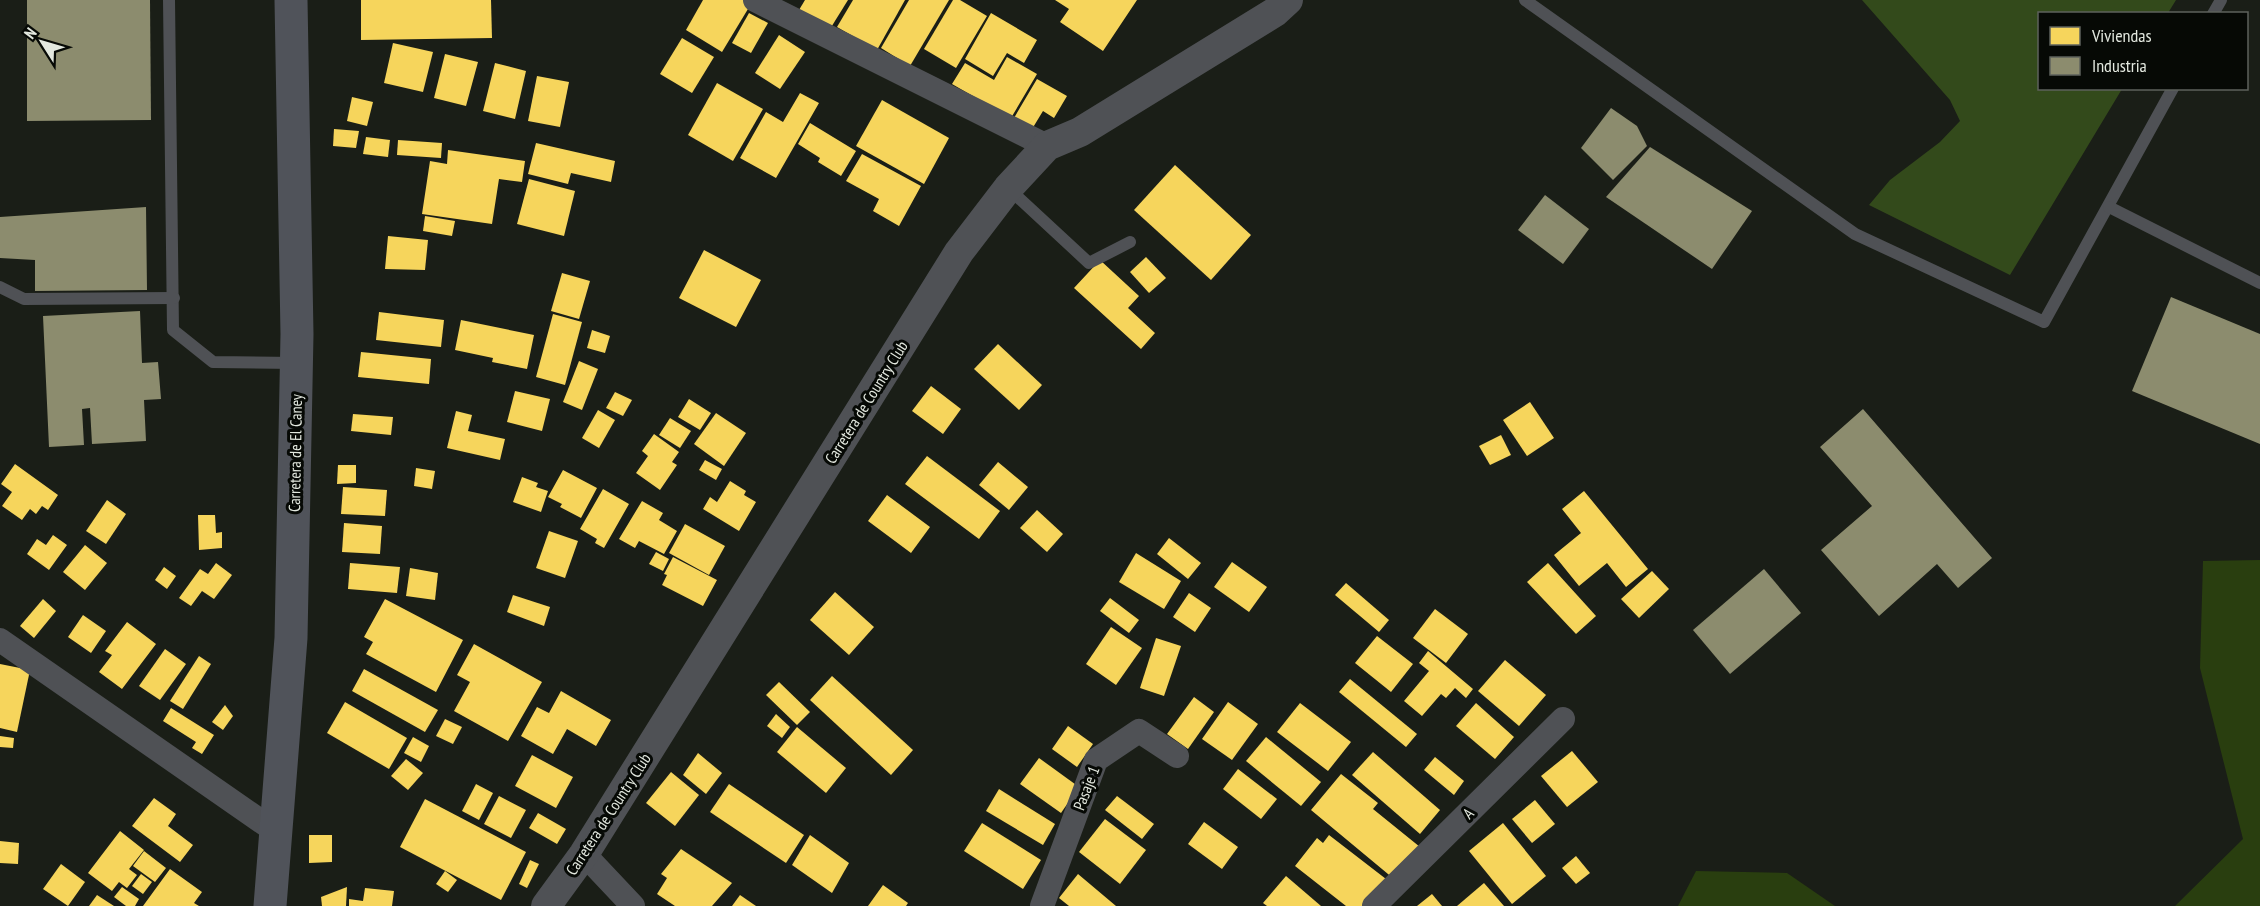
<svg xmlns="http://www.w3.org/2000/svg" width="2260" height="906" viewBox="0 0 2260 906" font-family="'PT Sans Narrow',sans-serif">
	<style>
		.green { fill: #293e0f }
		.forest { fill: #334a1b }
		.homes { fill: #f6d55c }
		.industry { fill: #8c8c6e }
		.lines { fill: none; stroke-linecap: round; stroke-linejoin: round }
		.service { stroke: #4f5155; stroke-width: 12 }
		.minor { stroke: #4f5155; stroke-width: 24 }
		.tertiary { stroke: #4f5155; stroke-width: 30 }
		.secondary { stroke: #50535a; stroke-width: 33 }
		.labels { text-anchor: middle; stroke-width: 6; stroke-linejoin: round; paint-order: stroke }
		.street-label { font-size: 16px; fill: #e3e8df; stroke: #060905 }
	</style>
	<rect width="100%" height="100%" fill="#1a1e17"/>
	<!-- green -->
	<g class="green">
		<path d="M2260 560V906H2175L2243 839 2200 668 2203 561Z"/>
		<path d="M1696 871 1787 873 1835 906H1678Z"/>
	</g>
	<!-- forest -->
	<path class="forest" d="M1862 0H2176L2168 13 2040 14V88L2122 89 2010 275 1869 205 1890 180 1940 142 1960 121 1950 100Z"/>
	<!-- homes -->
	<g class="homes">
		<path d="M361 0H491L492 38 361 40Z"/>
		<path d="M703 0H743L751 4 722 52 686 30Z"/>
		<path d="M805 0H848L830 29 799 10Z"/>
		<path d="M853 0H905L877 50 837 27Z"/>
		<path d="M909 0H949L910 66 881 48Z"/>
		<path d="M953 0H960L987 16 956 68 924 49Z"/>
		<path d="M1055 0H1137L1103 51 1060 22 1069 9Z"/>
		<path d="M749 13 768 23 751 53 732 43Z"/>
		<path d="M991 13 1037 40 1024 63 1007 53 993 76 965 59Z"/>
		<path d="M779 35 805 52 780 89 755 73Z"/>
		<path d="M682 38 714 57 692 93 660 74Z"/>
		<path d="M393 43 433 52 423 92 384 83Z"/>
		<path d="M445 54 478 62 466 106 434 98Z"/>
		<path d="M1007 57 1037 74 1011 118 952 84 965 63 994 80Z"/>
		<path d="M495 63 526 71 515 119 483 111Z"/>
		<path d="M537 76 569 82 560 127 528 121Z"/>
		<path d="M1037 79 1067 96 1054 118 1043 111 1029 134 1011 123Z"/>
		<path d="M717 83 763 109 733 161 688 135Z"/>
		<path d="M800 93 819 103 776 178 740 158 766 112 783 122Z"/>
		<path d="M352 97 373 102 367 126 347 121Z"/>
		<path d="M882 100 949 138 924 184 856 146Z"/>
		<path d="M810 123 856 151 841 176 818 162 820 158 798 144Z"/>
		<path d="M334 129 359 131 356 148 333 146Z"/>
		<path d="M366 137 390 140 388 157 363 154Z"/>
		<path d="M398 140 442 143 441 158 397 155Z"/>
		<path d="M536 143 615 161 611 182 571 173 568 184 528 174Z"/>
		<path d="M448 150 525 161 522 182 499 179 492 224 422 214 430 161 447 164Z"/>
		<path d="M862 154 921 186 899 226 873 211 879 199 846 181Z"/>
		<path d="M1175 165 1251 235 1211 280 1134 210Z"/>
		<path d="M529 179 575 191 564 236 517 224Z"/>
		<path d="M425 216 455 221 452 236 423 231Z"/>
		<path d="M388 236 428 240 425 270 385 269Z"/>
		<path d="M704 250 761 280 736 327 679 298Z"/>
		<path d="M1146 257 1166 278 1149 293 1130 272Z"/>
		<path d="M1100 260 1139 296 1128 308 1155 333 1141 349 1074 288Z"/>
		<path d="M562 273 590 281 579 319 551 311Z"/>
		<path d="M379 312 444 320 441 347 376 340Z"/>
		<path d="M553 314 582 322 565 385 536 377Z"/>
		<path d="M461 320 534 335 527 369 492 362 493 358 455 350Z"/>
		<path d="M592 330 610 336 605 353 587 348Z"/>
		<path d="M998 344 1042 385 1019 410 974 369Z"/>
		<path d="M361 352 431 359 429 384 358 377Z"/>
		<path d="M579 361 598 369 582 410 563 402Z"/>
		<path d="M931 386 961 409 943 434 912 411Z"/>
		<path d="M515 391 550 399 542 431 507 422Z"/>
		<path d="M615 392 632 400 623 416 606 408Z"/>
		<path d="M689 399 711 413 700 430 678 417Z"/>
		<path d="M1530 402 1554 438 1527 456 1503 420Z"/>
		<path d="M598 410 615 420 599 448 582 438Z"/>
		<path d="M456 411 472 415 468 431 505 439 500 460 447 448Z"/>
		<path d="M716 413 746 433 724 466 694 444Z"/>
		<path d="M353 414 393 417 391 435 351 431Z"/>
		<path d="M670 418 691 431 680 448 659 435Z"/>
		<path d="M654 434 679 452 672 462 677 465 660 490 636 473 648 456 642 451Z"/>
		<path d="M1501 435 1511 455 1490 465 1479 446Z"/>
		<path d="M927 456 1000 511 979 539 905 484Z"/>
		<path d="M705 460 722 469 716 480 699 470Z"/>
		<path d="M998 462 1028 487 1009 510 979 485Z"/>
		<path d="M15 464 58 495 48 510 42 506 36 514 30 509 22 520 2 506 12 492 1 484Z"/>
		<path d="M338 465H356V483L337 484Z"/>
		<path d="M416 468 435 471 432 489 414 486Z"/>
		<path d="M563 470 597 488 581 518 560 507 562 504 548 497Z"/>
		<path d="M522 477 538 483 536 487 548 491 541 512 513 502Z"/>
		<path d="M730 481 746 491 744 495 756 502 739 531 703 509 710 497 717 502Z"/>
		<path d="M343 487 387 490 385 516 341 514Z"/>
		<path d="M603 489 629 504 604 548 595 543 597 539 580 529Z"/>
		<path d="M1584 491 1648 569 1626 587 1607 563 1579 586 1554 555 1581 533 1562 509Z"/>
		<path d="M887 495 930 527 911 553 868 521Z"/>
		<path d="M107 500 126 514 106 544 86 531Z"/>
		<path d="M642 501 663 513 659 520 677 531 664 554 639 541 635 548 619 539Z"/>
		<path d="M1037 510 1063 534 1047 552 1020 528Z"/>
		<path d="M198 515H215L216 533 222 532V548L199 550Z"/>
		<path d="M344 523 382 526 380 554 342 552Z"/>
		<path d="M685 524 725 546 709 575 669 553Z"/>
		<path d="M549 531 578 541 565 578 536 568Z"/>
		<path d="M53 535 67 545 49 570 27 554 37 539 46 545Z"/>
		<path d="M1169 538 1201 563 1188 579 1157 554Z"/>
		<path d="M85 545 107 563 85 590 63 572Z"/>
		<path d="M656 552 669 559 663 571 649 564Z"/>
		<path d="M1136 553 1181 581 1164 609 1119 582Z"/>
		<path d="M673 557 717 580 703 606 662 585 667 575 664 574Z"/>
		<path d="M1232 562 1267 587 1249 612 1214 587Z"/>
		<path d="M216 563 232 575 214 599 202 591 191 606 179 598 200 569 208 574Z"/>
		<path d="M350 563 400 567 397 593 348 589Z"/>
		<path d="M1548 563 1596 616 1576 634 1527 582Z"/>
		<path d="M164 567 176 576 167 589 155 580Z"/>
		<path d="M410 568 438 573 435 600 406 596Z"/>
		<path d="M1652 571 1669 589 1639 618 1621 599Z"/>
		<path d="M1346 583 1389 620 1379 632 1335 595Z"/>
		<path d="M835 592 874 627 849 655 810 620Z"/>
		<path d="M1189 593 1211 608 1195 632 1173 617Z"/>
		<path d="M513 595 550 607 544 626 507 612Z"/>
		<path d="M1110 598 1139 620 1129 633 1100 611Z"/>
		<path d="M43 599 56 611 34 638 20 626Z"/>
		<path d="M385 599 463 640 436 692 366 654 373 642 364 637Z"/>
		<path d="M1435 609 1468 634 1446 663 1413 638Z"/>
		<path d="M83 615 106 631 91 653 68 637Z"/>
		<path d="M127 622 156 644 122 689 99 672 112 655 105 651Z"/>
		<path d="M1111 627 1142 648 1116 685 1086 664Z"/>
		<path d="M1377 636 1413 664 1391 692 1355 663Z"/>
		<path d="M1156 638 1181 646 1164 696 1140 688Z"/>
		<path d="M474 644 542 682 508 741 454 711 470 682 457 675Z"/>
		<path d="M165 649 186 664 160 700 139 686Z"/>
		<path d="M1428 651 1473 689 1466 698 1455 688 1446 698 1441 694 1422 716 1404 701 1429 671 1419 663Z"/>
		<path d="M199 656 211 664 183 709 170 701Z"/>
		<path d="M1505 660 1546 695 1519 726 1478 691Z"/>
		<path d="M0 664 30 670 17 732 0 728Z"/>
		<path d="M364 669 438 710 425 732 352 691Z"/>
		<path d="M832 676 913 750 891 775 810 700Z"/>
		<path d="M1350 679 1417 734 1406 747 1339 692Z"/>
		<path d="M779 682 810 712 797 725 766 695Z"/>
		<path d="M561 691 611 720 596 746 567 729 553 754 521 736 537 707 549 713Z"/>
		<path d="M1194 697 1214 712 1188 749 1167 734Z"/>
		<path d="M345 702 407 738 389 769 327 733Z"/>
		<path d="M1228 702 1258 724 1232 760 1202 739Z"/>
		<path d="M1300 703 1351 742 1328 771 1277 732Z"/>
		<path d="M1476 703 1514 737 1495 759 1456 726Z"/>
		<path d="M225 705 233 716 223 730 212 722Z"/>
		<path d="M171 708 214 735 202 754 192 748 196 742 163 721Z"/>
		<path d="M776 714 790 727 782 738 767 726Z"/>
		<path d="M445 719 462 727 453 744 436 736Z"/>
		<path d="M1068 726 1093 744 1077 767 1052 749Z"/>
		<path d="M797 727 846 768 826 793 777 752Z"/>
		<path d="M0 736 14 738 13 748 0 747Z"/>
		<path d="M413 737 429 746 421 762 404 753Z"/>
		<path d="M1266 737 1321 782 1301 806 1246 761Z"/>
		<path d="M1572 751 1598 782 1567 807 1541 776Z"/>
		<path d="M1373 752 1440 810 1420 834 1352 775Z"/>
		<path d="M698 753 722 773 706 794 683 775Z"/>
		<path d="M532 755 573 777 556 808 515 786Z"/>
		<path d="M1435 757 1464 781 1454 795 1424 770Z"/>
		<path d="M1039 758 1079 787 1061 813 1020 784Z"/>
		<path d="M406 759 423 773 408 790 391 776Z"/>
		<path d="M1238 769 1277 799 1261 819 1223 789Z"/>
		<path d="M671 772 699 795 675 826 646 803Z"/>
		<path d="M1341 774 1378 803 1373 809 1420 847 1394 879 1311 810Z"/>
		<path d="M476 784 493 793 479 820 462 811Z"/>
		<path d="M729 784 804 835 786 863 710 812Z"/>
		<path d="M999 789 1055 824 1043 845 986 811Z"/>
		<path d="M499 796 526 810 511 838 484 824Z"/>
		<path d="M1117 796 1154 824 1142 839 1105 810Z"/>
		<path d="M154 798 176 814 168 826 193 845 180 862 132 826Z"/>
		<path d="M425 799 526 852 501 900 400 847Z"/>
		<path d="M1535 800 1555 824 1532 843 1512 819Z"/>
		<path d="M538 813 566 829 557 844 529 828Z"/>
		<path d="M1105 819 1146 850 1120 884 1079 852Z"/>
		<path d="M1204 822 1238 847 1222 869 1188 844Z"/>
		<path d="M982 823 1041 860 1023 889 964 851Z"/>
		<path d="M1503 823 1546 876 1512 904 1469 851Z"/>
		<path d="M120 831 144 850 129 869 137 875 127 888 119 882 112 891 88 873Z"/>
		<path d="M309 835H332V862L309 863Z"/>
		<path d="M810 835 849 863 832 893 792 865Z"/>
		<path d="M1329 835 1386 879 1364 906H1346L1295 866 1317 838 1323 843Z"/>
		<path d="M0 841 19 843 18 864 0 863Z"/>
		<path d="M681 849 732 883 712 906H675L657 894 667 878 661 874Z"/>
		<path d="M144 851 166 868 155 882 133 866Z"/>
		<path d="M1576 856 1590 873 1576 884 1562 868Z"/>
		<path d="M530 860 539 864 527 888 519 884Z"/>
		<path d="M61 864 85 882 68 906 43 889Z"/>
		<path d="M170 869 202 892 194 903 199 906H143Z"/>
		<path d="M445 871 457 880 448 892 436 884Z"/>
		<path d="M141 874 152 882 143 894 132 886Z"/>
		<path d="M1078 874 1116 906H1069L1059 898Z"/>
		<path d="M1286 876 1321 906H1267L1263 903Z"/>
		<path d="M1484 883 1504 906H1457Z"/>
		<path d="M883 885 908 903 906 906H868Z"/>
		<path d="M122 887 139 899 135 906H126L114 897Z"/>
		<path d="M347 887 346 906H322L321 897Z"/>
		<path d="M365 888 394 891 392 906H349V899L363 901Z"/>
		<path d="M1432 894 1442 906H1417Z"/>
		<path d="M97 895 114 906H89Z"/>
		<path d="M740 895 756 906H732Z"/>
	</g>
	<!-- industry -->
	<g class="industry">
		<path d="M27 0H150L151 120 27 121Z"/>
		<path d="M1611 108 1637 126 1647 146 1613 180 1581 148Z"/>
		<path d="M1650 147 1752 211 1712 269 1606 197Z"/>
		<path d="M1545 195 1589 229 1563 264 1518 230Z"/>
		<path d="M146 207 147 290 35 291V260L0 258V217Z"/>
		<path d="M2171 297 2260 334V444L2132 391Z"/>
		<path d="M140 311 142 363 158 362 161 399 144 400 146 441 92 444 90 408 82 409 84 445 49 447 43 316Z"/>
		<path d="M1863 409 1992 558 1958 588 1937 564 1879 616 1821 550 1872 506 1820 447Z"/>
		<path d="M1764 569 1801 613 1730 674 1693 630Z"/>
	</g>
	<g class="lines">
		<!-- service -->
		<g class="service">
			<path d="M169 0 173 330 213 362 296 363"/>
			<path d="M1525 0 1855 234 2044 322 2173 88"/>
			<path d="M2213 14 2221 0"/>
			<path d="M1008 188 1089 263 1130 242"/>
			<path d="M2109 207 2260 283"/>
			<path d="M0 287 24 299 174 298"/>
		</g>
		<!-- minor -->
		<g class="minor">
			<path d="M755 0 1047 146"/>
			<path d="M0 640 275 831"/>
			<path d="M584 854 633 906"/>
			<path d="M1042 906 1096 760 1139 731 1177 756"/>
			<path d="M1374 906 1563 719"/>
		</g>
		<!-- tertiary -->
		<path class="tertiary" d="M546 906 584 854 959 252 1008 188 1047 146 1080 132 1275 12 1288 0"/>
		<!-- secondary -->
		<path class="secondary" d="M270 906 291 638 297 334 291 0"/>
	</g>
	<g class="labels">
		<!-- street labels -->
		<g class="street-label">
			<text transform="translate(866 402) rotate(-58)" y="6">Carretera de Country Club</text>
			<text transform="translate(295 453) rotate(-89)" y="6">Carretera de El Caney</text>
			<text transform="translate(1086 788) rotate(-69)" y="6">Pasaje 1</text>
			<text transform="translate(1468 813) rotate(-45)" y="6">A</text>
			<text transform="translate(608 814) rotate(-57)" y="6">Carretera de Country Club</text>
		</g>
	</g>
	<!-- legend -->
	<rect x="2038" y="12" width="210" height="78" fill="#060905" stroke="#5e625c" stroke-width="1.5"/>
	<rect x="2050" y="27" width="30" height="18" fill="#f6d55c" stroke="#5e625c" stroke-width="1.5"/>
	<text x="2092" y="42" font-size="18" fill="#e3e8df">Viviendas</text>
	<rect x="2050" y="57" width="30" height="18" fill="#8c8c6e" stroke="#5e625c" stroke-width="1.5"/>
	<text x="2092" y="72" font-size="18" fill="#e3e8df">Industria</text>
	<!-- north arrow -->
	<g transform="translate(42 42) rotate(307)" stroke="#060905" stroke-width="4.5" paint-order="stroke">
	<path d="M0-4.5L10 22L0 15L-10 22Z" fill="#e3e8df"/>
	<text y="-9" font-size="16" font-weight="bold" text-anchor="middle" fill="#e3e8df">N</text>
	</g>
</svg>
